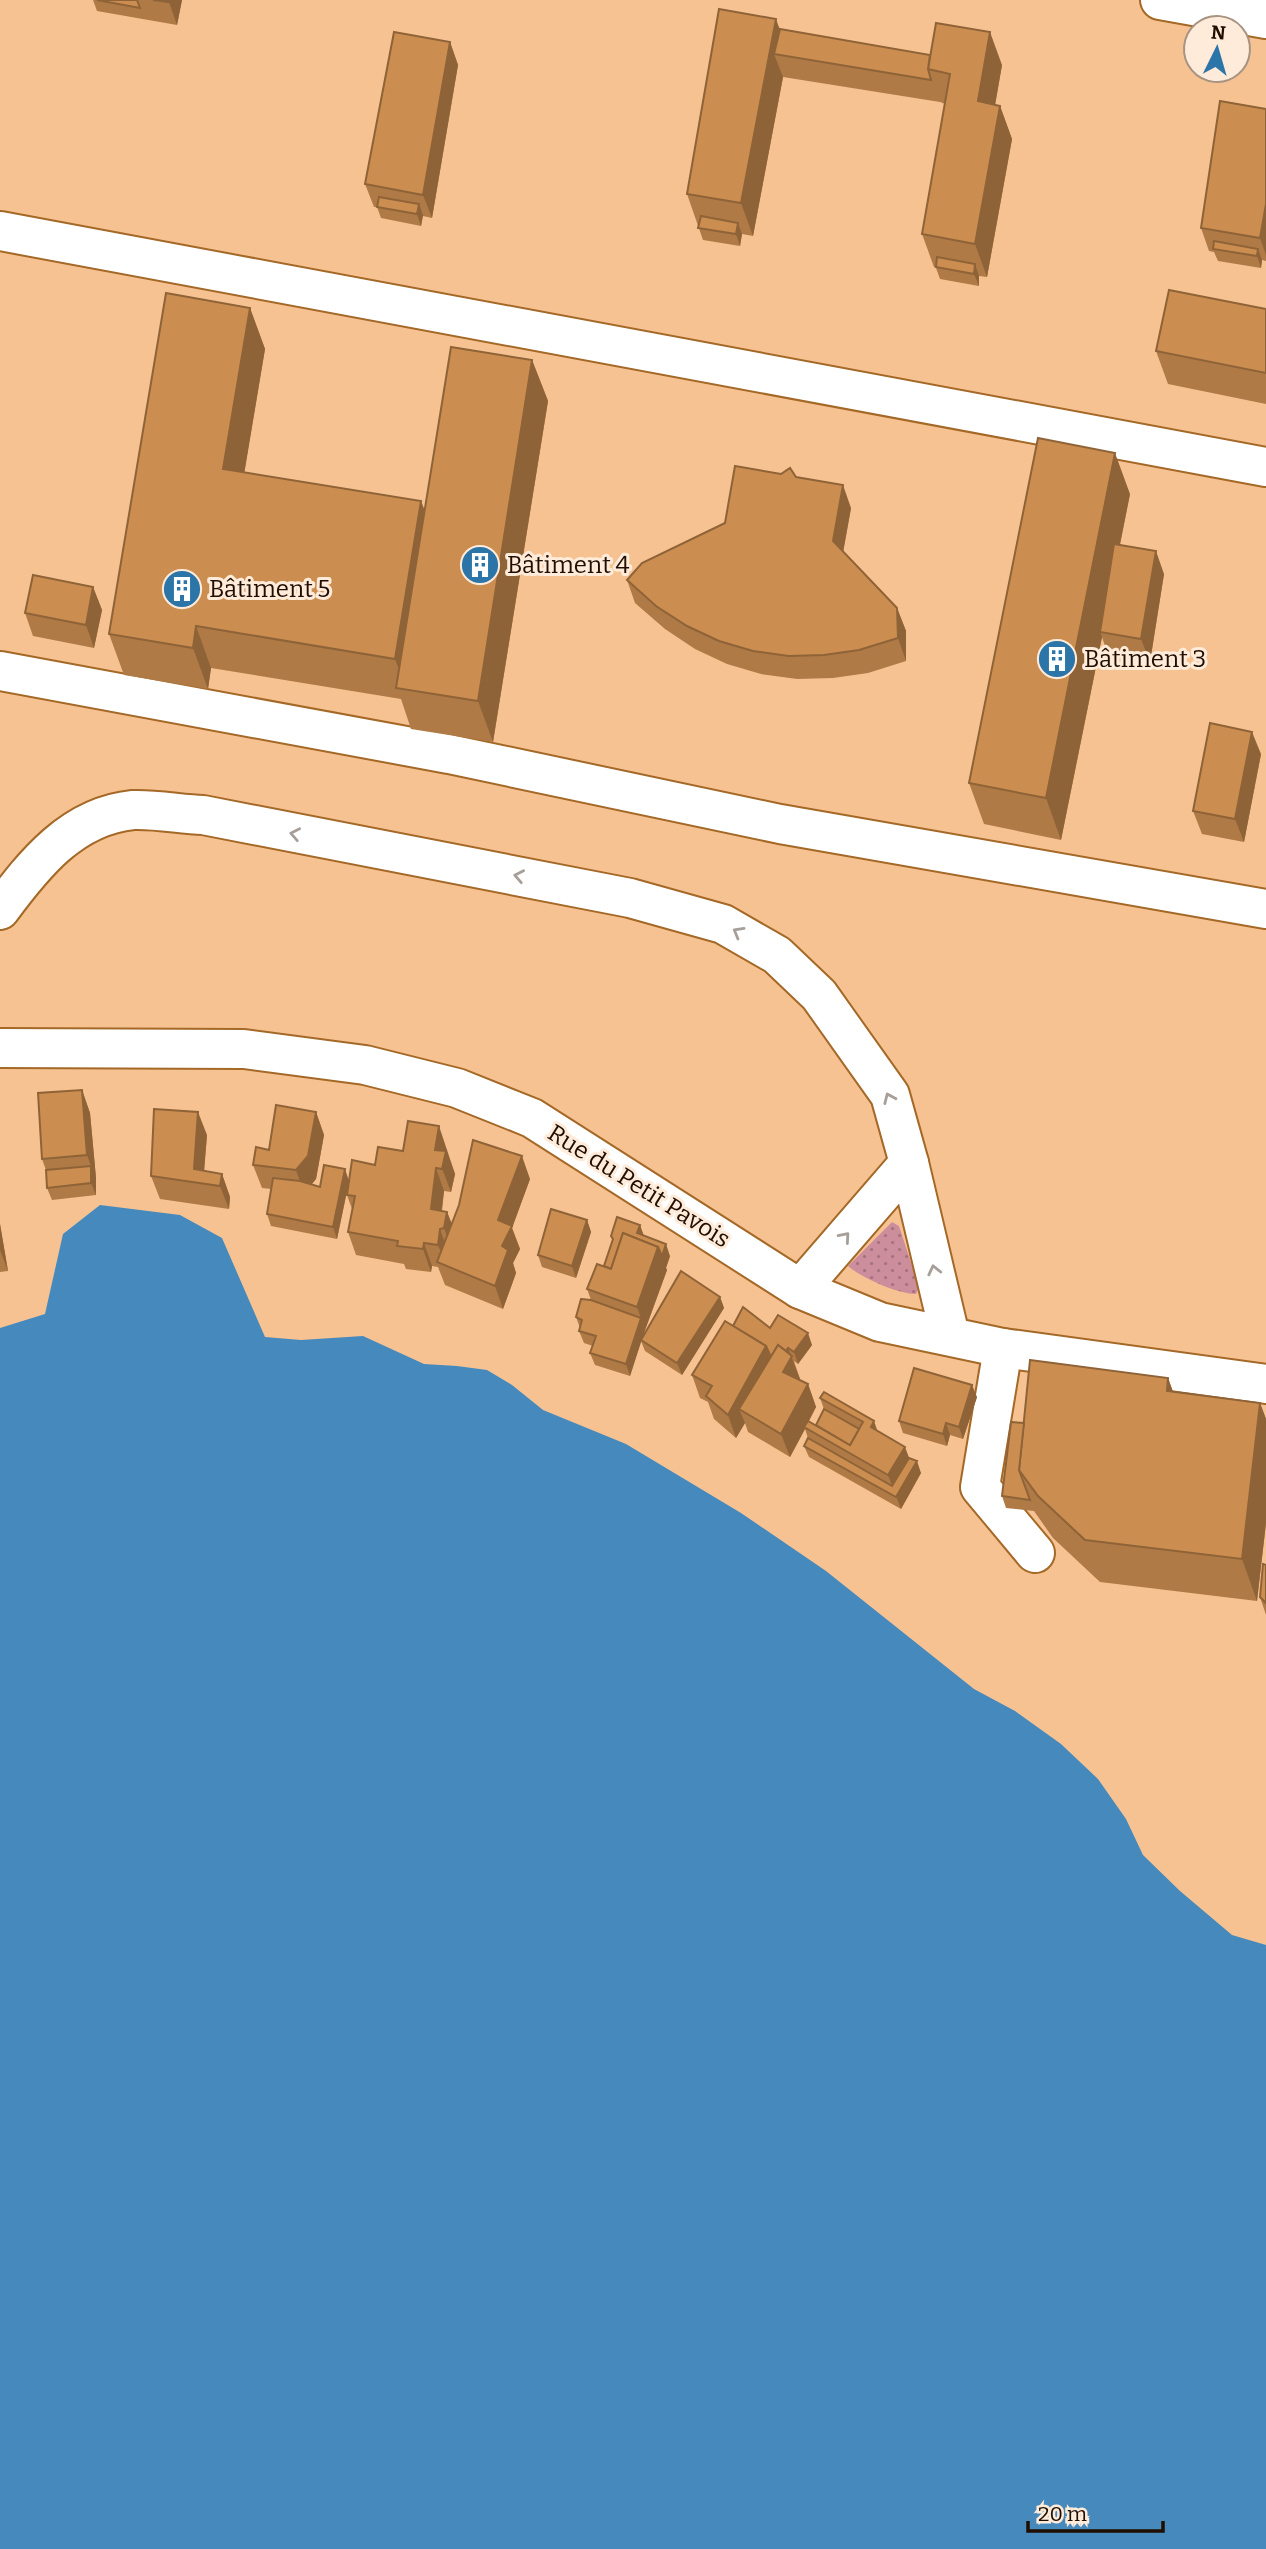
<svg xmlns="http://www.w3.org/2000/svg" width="1266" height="2549" viewBox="0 0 1266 2549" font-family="Bitter,serif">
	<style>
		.green { fill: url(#green-dots) }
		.water { fill: #4589bd }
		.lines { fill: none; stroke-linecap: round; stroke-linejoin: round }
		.minor-casing { stroke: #a46827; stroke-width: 42 }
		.minor { stroke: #fff; stroke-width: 38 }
		.wall { fill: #af7a45 }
		.shaded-wall { fill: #8f6338 }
		.building { fill: #cc8e50; stroke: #8f6338; stroke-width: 2 }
		.oneway { stroke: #a69f99 }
		.labels { text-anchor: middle; stroke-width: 6; stroke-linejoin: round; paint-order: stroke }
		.poi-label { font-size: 24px; fill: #200e00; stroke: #ffebd9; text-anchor: start }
		.street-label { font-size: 24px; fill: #200e00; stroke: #ffebd9 }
	</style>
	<defs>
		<pattern id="green-dots" width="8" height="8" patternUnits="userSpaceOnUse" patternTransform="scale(1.75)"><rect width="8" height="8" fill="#cc8d9c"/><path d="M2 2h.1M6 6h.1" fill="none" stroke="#a5727d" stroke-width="1.8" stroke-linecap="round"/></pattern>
	</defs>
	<rect width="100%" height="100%" fill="#f7c292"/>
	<!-- green -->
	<path class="green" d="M892 1222 899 1226 919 1287 916 1294C898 1294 862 1278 848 1266Z"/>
	<!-- water -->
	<path class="water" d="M100 1205 180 1215 222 1238 265 1337 301 1340 363 1336 424 1364 457 1366 487 1370 512 1385 543 1410 626 1444 741 1513 826 1571 974 1689 1015 1711 1061 1744 1098 1779 1126 1819 1143 1855 1180 1891 1232 1935 1266 1945V2549H0V1328L45 1314 63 1234Z"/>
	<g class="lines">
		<!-- minor casing -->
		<g class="minor-casing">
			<g id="minor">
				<path d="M1160 0 1266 19"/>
				<path d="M0 231 1266 467"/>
				<path d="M0 671 449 754 780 824 1266 909"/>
				<path d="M0 910C34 864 72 816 133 810 155 809 180 814 203 815L630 898 723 924 777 955 819 995 890 1095 909 1163 950 1336"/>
				<path d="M0 1048 244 1049 365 1065 457 1088 532 1118 800 1289 880 1322 1003 1348 1266 1384"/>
				<path d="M800 1289 909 1163"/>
				<path d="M1003 1348 980 1487 1035 1553"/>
			</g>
		</g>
		<!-- minor -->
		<use href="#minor" class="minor"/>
	</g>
	<!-- wall -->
	<g class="wall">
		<path d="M93 0H182L177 25 97 11Z"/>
		<path d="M780 29 930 55 1002 65 995 105 1000 106 1012 139 987 277 979 276V286L940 279 936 268 934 267 922 234 945 104 940 102 783 77 753 236 742 234 740 246 703 240 687 194Z"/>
		<path d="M450 42 458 65 432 218 423 216 421 226 381 218 377 207H374L365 184Z"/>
		<path d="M1266 109V261L1262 260 1261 268 1218 261 1214 252 1209 251 1201 228Z"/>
		<path d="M250 308 265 349 244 473 421 501 425 511 532 360 548 401 493 742 411 729 401 699 211 668 208 689 124 675 109 634Z"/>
		<path d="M1266 309V404L1168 384 1156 351Z"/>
		<path d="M796 477 851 508 843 552 897 608 906 631V661L868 673 833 678 797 679 761 674 727 664 695 649 665 629 635 603 627 580 725 523Z"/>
		<path d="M1130 494 1120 545 1164 574 1150 662 1108 655 1102 637 1061 840 984 824 969 783Z"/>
		<path d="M93 587 102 610 94 648 33 636 25 613Z"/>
		<path d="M1261 754 1244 842 1202 834 1193 811Z"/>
		<path d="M82 1090 90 1113 96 1178V1195L52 1200 47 1188 46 1170 42 1159Z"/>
		<path d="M316 1112 324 1135 316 1179 312 1184 320 1187 349 1181 375 1165 403 1151 447 1149V1152L455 1174 451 1192 444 1191 442 1211 447 1212 452 1224 530 1179 512 1228 520 1249 513 1263 516 1273 503 1309 445 1285 438 1267 432 1266 431 1272 406 1269 404 1264 356 1255 348 1232 352 1209 347 1195 349 1182 337 1239 271 1226 267 1214 271 1189 262 1188 253 1165 269 1150Z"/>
		<path d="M207 1135 204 1171 222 1174 230 1197 229 1209 160 1199 151 1176Z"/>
		<path d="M587 1220 591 1232 576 1278 542 1267 538 1255Z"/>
		<path d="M0 1224 8 1271 0 1272Z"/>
		<path d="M640 1225 644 1236 670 1256 666 1268 667 1270 643 1336 720 1297 724 1308 682 1375 645 1351 641 1341 630 1376 595 1365 590 1353 593 1346 584 1343 579 1331 580 1328 576 1317 591 1300 587 1289 604 1266Z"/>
		<path d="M733 1326 770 1328 812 1345 798 1364 794 1361 800 1379V1380L808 1384 816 1407 809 1421 816 1425 824 1409 820 1398 877 1431 909 1458 921 1473 901 1509 809 1457 804 1446 808 1438 805 1429 790 1457 748 1432 745 1423 736 1438 714 1419 708 1402 700 1398 692 1375Z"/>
		<path d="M1168 1378 1173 1392 1260 1403 1266 1419V1523L1257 1601 1100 1582 1053 1538 1034 1511 1006 1508 1002 1496 1024 1423Z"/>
		<path d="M977 1397 963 1439 950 1435 947 1446 903 1433 899 1421Z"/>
		<path d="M1266 1565V1615L1260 1597Z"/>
	</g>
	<!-- shaded-wall -->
	<g class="shaded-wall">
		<path d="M169 0H182L177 25 169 2Z"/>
		<path d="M776 19 788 52 774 54 783 77 753 236 741 203Z"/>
		<path d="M990 32 1002 65 990 134 978 101Z"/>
		<path d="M450 42 458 65 432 218 423 195Z"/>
		<path d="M1000 106 1012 139 987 277 975 244Z"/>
		<path d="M419 204 423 215 421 226 417 214Z"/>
		<path d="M1266 204V255L1260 238Z"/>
		<path d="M738 223 742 234 740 246 736 234Z"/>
		<path d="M1258 249 1262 260 1261 268 1257 256Z"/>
		<path d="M975 264 979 276V286L974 274Z"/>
		<path d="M250 308 265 349 238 511 223 469Z"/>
		<path d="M532 360 548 401 493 742 478 701Z"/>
		<path d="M1115 453 1130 494 1102 633 1100 632 1102 637 1061 840 1046 798Z"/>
		<path d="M843 485 851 508 841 564 833 541Z"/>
		<path d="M421 501 436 543 406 689 395 659Z"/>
		<path d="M1156 551 1164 574 1150 662 1141 639Z"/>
		<path d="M93 587 102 610 94 648 86 625Z"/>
		<path d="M897 608 906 631V661L898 638Z"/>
		<path d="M196 626 211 668 208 689 193 648Z"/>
		<path d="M1252 732 1261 754 1244 842 1235 819Z"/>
		<path d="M82 1090 90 1113 96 1178V1195L91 1183V1166L87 1155Z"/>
		<path d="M198 1112 207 1135 203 1184 194 1169Z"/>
		<path d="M316 1112 324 1135 316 1179 304 1193 296 1170Z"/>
		<path d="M439 1126 455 1174 451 1192 435 1150Z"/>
		<path d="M522 1156 530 1179 512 1228 520 1249 513 1263 516 1273 503 1309 495 1286 498 1220Z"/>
		<path d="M436 1168 444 1191 439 1232 431 1209Z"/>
		<path d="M345 1169 349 1181 337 1239 333 1227Z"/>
		<path d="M222 1174 230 1197 229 1209 220 1186Z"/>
		<path d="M447 1212 456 1235 452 1251 444 1228Z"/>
		<path d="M587 1220 591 1232 576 1278 572 1266Z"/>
		<path d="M0 1224 8 1271 0 1250Z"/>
		<path d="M640 1225 644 1237 637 1233Z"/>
		<path d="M440 1229 448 1252 446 1265 438 1245Z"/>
		<path d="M424 1243 432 1266 431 1272 423 1249Z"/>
		<path d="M666 1244 670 1256 666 1268 667 1270 645 1330 637 1307 658 1247Z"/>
		<path d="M720 1297 724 1308 682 1375 677 1363Z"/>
		<path d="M641 1318 645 1330 630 1376 626 1364Z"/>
		<path d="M808 1333 812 1345 798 1364 794 1352Z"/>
		<path d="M766 1346 774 1369 739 1409 745 1423 736 1438 728 1415Z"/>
		<path d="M788 1348 800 1379 792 1395 779 1362Z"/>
		<path d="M1168 1378 1183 1419 1167 1391Z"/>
		<path d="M808 1384 816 1407 805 1428 804 1427 805 1429 790 1457 781 1434Z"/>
		<path d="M972 1385 977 1397 963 1439 959 1427Z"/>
		<path d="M1260 1403 1266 1419V1523L1257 1601 1242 1559Z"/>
		<path d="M874 1421 882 1444 871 1427Z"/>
		<path d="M946 1423 950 1435 947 1446 943 1434Z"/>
		<path d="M905 1447 913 1468 917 1461 921 1473 901 1509 888 1475Z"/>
	</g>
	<!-- building -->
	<g class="building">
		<path d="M97 0H137L140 8Z"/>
		<path d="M153 0H169V2Z"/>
		<path d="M719 9 776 19 741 203 687 194Z"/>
		<path d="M936 23 990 32 978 101 1000 106 975 244 922 234 950 74 928 69Z"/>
		<path d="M780 29 930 55 928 69 931 80 774 54Z"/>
		<path d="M394 32 450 42 423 195 365 184Z"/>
		<path d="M1220 101 1266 109V204L1260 238 1201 228Z"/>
		<path d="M379 197 419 204 417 214 377 207Z"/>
		<path d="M701 216 738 223 736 234 698 228Z"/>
		<path d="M1214 241 1258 249 1257 256 1213 249Z"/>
		<path d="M937 257 975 264 974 274 936 267Z"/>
		<path d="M1169 290 1266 309V373L1156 351Z"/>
		<path d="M166 293 250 308 223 469 421 501 395 659 196 626 193 648 109 634Z"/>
		<path d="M451 347 532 360 478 701 396 688Z"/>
		<path d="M1038 438 1115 453 1046 798 969 783Z"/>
		<path d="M735 466 781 474 790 468 796 477 843 485 833 541 897 608 898 638 859 650 824 655 789 656 753 651 719 641 687 626 656 606 627 580 642 563 725 523Z"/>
		<path d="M1114 544 1156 551 1141 639 1100 632Z"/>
		<path d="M33 575 93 587 86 625 25 613Z"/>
		<path d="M1210 723 1252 732 1235 819 1193 811Z"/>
		<path d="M82 1090 87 1155 42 1159 38 1093Z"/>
		<path d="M276 1105 316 1112 308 1156 296 1170 253 1165 256 1147 269 1150Z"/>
		<path d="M154 1109 198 1112 194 1169 222 1174 220 1186 151 1176Z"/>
		<path d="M408 1121 439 1126 435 1150 446 1151 442 1169 436 1168 431 1209 447 1212 444 1228 440 1229 438 1245 424 1243 423 1249 397 1246 398 1241 348 1232 355 1196 347 1195 352 1160 375 1165 378 1147 403 1151Z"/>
		<path d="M473 1140 522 1156 498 1220 512 1226 502 1246 508 1250 495 1286 437 1262 459 1205Z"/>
		<path d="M324 1165 345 1169 333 1227 267 1214 273 1178 300 1181 320 1187Z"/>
		<path d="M91 1166V1183L47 1188 46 1170Z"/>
		<path d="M551 1209 587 1220 572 1266 538 1255Z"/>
		<path d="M617 1217 640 1225 637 1233 666 1244 662 1256 658 1247 623 1233 611 1269 604 1266 613 1239 611 1236Z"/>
		<path d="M623 1233 658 1247 637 1307 587 1289 597 1264 611 1269Z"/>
		<path d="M681 1271 720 1297 677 1363 641 1340Z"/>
		<path d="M581 1299 591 1300 641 1318 626 1364 590 1353 596 1336 579 1331 582 1320 576 1317Z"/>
		<path d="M743 1307 770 1328 778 1315 808 1333 794 1352 788 1348 786 1351 778 1345 771 1357 766 1346 733 1326Z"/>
		<path d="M725 1321 766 1346 728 1415 706 1396 712 1386 692 1375Z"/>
		<path d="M778 1345 792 1356 783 1372 808 1384 781 1434 739 1409Z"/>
		<path d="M1030 1360 1168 1378 1167 1391 1260 1403 1242 1559 1085 1540 1038 1496 1019 1470Z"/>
		<path d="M914 1368 972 1385 959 1427 946 1423 943 1434 899 1421Z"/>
		<path d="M824 1392 874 1421 871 1427 905 1447 888 1475 804 1427 808 1421 850 1445 863 1422 820 1398Z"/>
		<path d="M824 1409 859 1429 850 1445 816 1425Z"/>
		<path d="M1011 1422 1024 1423 1019 1470 1030 1500 1002 1496Z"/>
		<path d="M808 1438 892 1486 909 1458 917 1461 896 1497 804 1446Z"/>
		<path d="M1263 1564 1266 1565V1603L1260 1597Z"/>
	</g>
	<!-- one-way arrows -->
	<defs><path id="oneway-chevron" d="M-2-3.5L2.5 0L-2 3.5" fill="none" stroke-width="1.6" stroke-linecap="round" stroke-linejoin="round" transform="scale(1.75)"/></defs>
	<g class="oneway">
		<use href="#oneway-chevron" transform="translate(295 834) rotate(-169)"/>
		<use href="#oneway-chevron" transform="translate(519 876) rotate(-169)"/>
		<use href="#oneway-chevron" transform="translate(738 932) rotate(-150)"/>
		<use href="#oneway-chevron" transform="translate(889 1098) rotate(-114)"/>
		<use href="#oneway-chevron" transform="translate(845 1237) rotate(-49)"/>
		<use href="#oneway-chevron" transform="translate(934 1270) rotate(-103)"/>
	</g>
	<!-- icons -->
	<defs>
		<g id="building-disc" transform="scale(2.0125)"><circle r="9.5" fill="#2c75a9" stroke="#ffebd9"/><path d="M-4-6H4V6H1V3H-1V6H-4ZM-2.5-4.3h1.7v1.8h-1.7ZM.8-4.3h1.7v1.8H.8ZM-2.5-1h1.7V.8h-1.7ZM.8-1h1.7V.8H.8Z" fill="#fff"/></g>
	</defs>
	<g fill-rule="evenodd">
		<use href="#building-disc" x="480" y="565"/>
		<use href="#building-disc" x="182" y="589"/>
		<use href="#building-disc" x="1057" y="659"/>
	</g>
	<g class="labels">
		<!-- poi labels -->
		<g class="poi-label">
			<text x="507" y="573">Bâtiment 4</text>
			<text x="209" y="597">Bâtiment 5</text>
			<text x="1084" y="667">Bâtiment 3</text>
		</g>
		<!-- street labels -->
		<g class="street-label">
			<text transform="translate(639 1186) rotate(32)" y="8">Rue du Petit Pavois</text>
		</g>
	</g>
	<!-- north arrow -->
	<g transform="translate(1217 49) rotate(5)"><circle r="33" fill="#ffebd9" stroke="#a69382" stroke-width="2"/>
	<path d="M0-5L12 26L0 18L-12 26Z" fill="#2c75a9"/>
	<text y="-10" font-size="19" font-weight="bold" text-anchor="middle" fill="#200e00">N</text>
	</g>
	<!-- scale -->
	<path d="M1028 2521v10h135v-10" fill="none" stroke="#200e00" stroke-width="3.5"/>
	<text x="1038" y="2521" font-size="21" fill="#200e00" stroke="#ffebd9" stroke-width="5" paint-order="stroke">20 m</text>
</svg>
